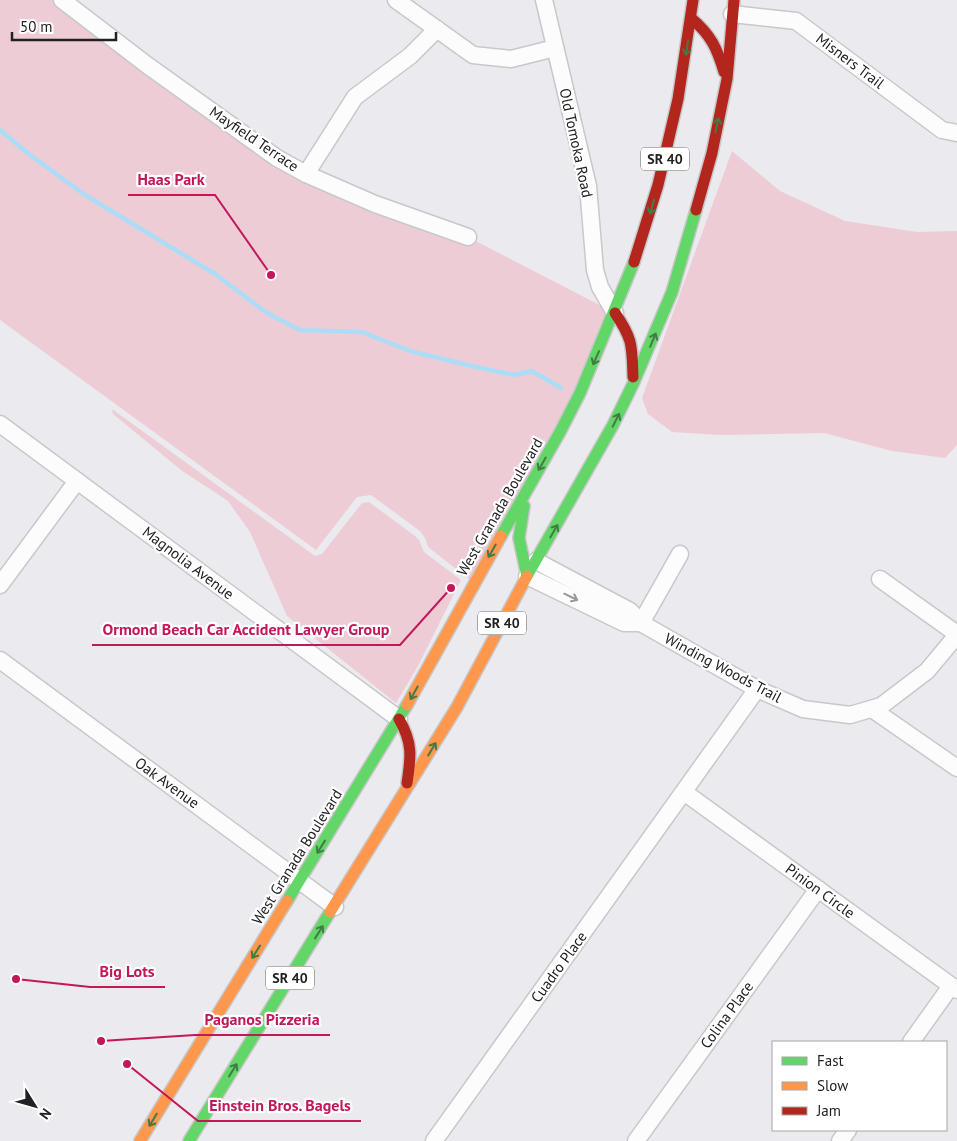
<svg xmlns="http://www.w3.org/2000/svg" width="957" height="1141" viewBox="0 0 957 1141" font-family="'PT Sans',sans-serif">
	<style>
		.green { fill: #eeccd6 }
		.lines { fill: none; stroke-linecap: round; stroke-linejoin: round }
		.stream { stroke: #abddf6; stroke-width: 4.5 }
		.street-casing { stroke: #c8c8cb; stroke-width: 19 }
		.fast-casing { stroke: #c7c7c8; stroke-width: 14 }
		.slow-casing { stroke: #c7c7c8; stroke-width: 14 }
		.jam-casing { stroke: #c7c7c8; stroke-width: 14 }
		.street { stroke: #fcfcfc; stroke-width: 16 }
		.fast { stroke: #63d668; stroke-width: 11 }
		.slow { stroke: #ff974d; stroke-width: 11 }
		.jam { stroke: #b3261e; stroke-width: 11 }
		.oneway { stroke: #427b45 }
		.oneway2 { stroke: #99999a }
		.labels { text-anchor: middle; stroke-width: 4.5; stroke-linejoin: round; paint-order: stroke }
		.shield { fill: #fff; stroke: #646364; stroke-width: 1 }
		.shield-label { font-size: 14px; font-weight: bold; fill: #212022 }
		.street-label { font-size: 15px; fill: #212022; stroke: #fff }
		.leader { fill: none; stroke: #c2185b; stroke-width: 2 }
		.callout-dot { fill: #c2185b; stroke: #fff; stroke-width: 2 }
		.callout-label { font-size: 16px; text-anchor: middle; font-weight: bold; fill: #c2185b; stroke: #fff; stroke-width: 4.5; stroke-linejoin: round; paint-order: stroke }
	</style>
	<rect width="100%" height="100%" fill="#ebeaee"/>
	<!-- green -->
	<g class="green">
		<path d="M0 0H62L277 158 468 237 615 313 474 583 428 547 425 538 420 531 371 495 357 497 316 550 0 320Z"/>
		<path d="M732 151 780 191 845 221 917 232 957 231V445L945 458 892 451 824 433 720 435 672 432 648 414 642 398Z"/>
		<path d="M112 409 315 556 322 554 362 503 369 502 415 536 419 540 424 552 461 580 418 666 396 703 287 616 250 532 228 501 181 470 113 414Z"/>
	</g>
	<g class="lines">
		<!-- stream -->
		<path class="stream" d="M0 130 30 155 85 195 215 274 267 313 300 330 362 332 410 351 472 366 514 375 532 371 561 388"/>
		<!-- street casing -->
		<g class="street-casing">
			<g id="street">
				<path d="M62 0 147 65 277 158 306 174 375 204 468 237"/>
				<path d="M396 0 473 55 511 59 555 48"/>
				<path d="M544 0 588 186 595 270 600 287 615 313"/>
				<path d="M732 14 796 21 942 130 957 133"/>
				<path d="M306 174 355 97 410 56 437 29"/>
				<path d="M0 424 399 719"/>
				<path d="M536 561 630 611 641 623 757 689 803 709 850 715 881 706 927 671 957 635"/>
				<path d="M527 576 624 623H641"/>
				<path d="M880 579 957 634"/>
				<path d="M0 585 77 481"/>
				<path d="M641 623 680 554"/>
				<path d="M0 660 335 907"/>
				<path d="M872 709 957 768"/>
				<path d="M684 792 957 990"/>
				<path d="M911 1042 951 986"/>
				<path d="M434 1141 757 689"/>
				<path d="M636 1141 818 889"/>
				<path d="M840 1141 848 1130"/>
			</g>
		</g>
		<!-- fast casing -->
		<g class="fast-casing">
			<g id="fast">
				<path d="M524 506 519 538 527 576"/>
				<path d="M501 536 560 432 580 393 634 262"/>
				<path d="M527 576 613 425 633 384 672 292 696 210"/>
				<path d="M287 901 407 705"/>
				<path d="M189 1141 330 912"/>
			</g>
		</g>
		<!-- slow casing -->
		<g class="slow-casing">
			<g id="slow">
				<path d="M407 705 501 536"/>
				<path d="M330 912 457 707 527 576"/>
				<path d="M140 1141 287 901"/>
			</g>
		</g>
		<!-- jam casing -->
		<g class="jam-casing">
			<g id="jam">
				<path d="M691 18C711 35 717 48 724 72"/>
				<path d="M696 210 712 153 727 79 734 0"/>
				<path d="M634 262 658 185 678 99 693 0"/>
				<path d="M615 313C633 339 632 346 633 377"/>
				<path d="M399 719C413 743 411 757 407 783"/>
			</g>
		</g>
		<!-- street -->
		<use href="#street" class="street"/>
		<!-- fast -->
		<use href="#fast" class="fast"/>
		<!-- slow -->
		<use href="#slow" class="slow"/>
		<!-- jam -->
		<use href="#jam" class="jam"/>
	</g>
	<!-- one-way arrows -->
	<defs><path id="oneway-shaft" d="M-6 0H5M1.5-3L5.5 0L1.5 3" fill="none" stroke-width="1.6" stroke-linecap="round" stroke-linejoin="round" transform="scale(1.25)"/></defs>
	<g class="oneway">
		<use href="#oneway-shaft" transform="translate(687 48) rotate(98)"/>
		<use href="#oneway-shaft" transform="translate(717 125) rotate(-78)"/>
		<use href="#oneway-shaft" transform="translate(652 207) rotate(106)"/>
		<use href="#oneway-shaft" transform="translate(653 340) rotate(-67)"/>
		<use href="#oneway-shaft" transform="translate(596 358) rotate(114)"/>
		<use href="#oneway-shaft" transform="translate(616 420) rotate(-63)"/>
		<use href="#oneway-shaft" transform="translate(542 464) rotate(120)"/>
		<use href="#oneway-shaft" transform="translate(554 531) rotate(-60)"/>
		<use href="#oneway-shaft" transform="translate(492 551) rotate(120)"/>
		<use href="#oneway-shaft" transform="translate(414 693) rotate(119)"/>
		<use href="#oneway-shaft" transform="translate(432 749) rotate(-59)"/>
		<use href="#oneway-shaft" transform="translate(321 847) rotate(122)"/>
		<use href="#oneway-shaft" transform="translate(319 932) rotate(-58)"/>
		<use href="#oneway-shaft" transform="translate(256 952) rotate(122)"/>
		<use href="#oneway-shaft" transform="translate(233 1070) rotate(-58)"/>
		<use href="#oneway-shaft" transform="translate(153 1120) rotate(121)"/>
	</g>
	<use class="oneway2" href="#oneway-shaft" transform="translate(571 597) rotate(26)"/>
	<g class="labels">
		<!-- shield labels -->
		<g class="shield">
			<rect x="641" y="147.5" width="48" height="23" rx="4"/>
			<rect x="478" y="611.5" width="48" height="23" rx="4"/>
			<rect x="266" y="966.5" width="48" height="23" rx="4"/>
		</g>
		<g class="shield-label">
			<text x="665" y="164">SR 40</text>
			<text x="502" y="628">SR 40</text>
			<text x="290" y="983">SR 40</text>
		</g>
		<!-- street labels -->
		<g class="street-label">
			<text transform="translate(850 61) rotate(37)" y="5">Misners Trail</text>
			<text transform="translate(254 139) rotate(34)" y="5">Mayfield Terrace</text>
			<text transform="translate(576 143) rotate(78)" y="5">Old Tomoka Road</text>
			<text transform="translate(500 507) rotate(-60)" y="5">West Granada Boulevard</text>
			<text transform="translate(188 563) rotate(37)" y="5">Magnolia Avenue</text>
			<text transform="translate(723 668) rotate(28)" y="5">Winding Woods Trail</text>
			<text transform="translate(167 783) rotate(36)" y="5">Oak Avenue</text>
			<text transform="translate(297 857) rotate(-58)" y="5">West Granada Boulevard</text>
			<text transform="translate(820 891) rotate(36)" y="5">Pinion Circle</text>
			<text transform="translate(559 967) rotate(-54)" y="5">Cuadro Place</text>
			<text transform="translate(727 1015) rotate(-54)" y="5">Colina Place</text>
		</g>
	</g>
	<!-- callouts -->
	<path class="leader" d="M271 275L215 195H128M451 588L400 645H92M16 979L90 987H165M101 1041L195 1035H330M127 1064L198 1121H361"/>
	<g class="callout-dot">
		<circle cx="271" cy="275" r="5"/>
		<circle cx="451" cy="588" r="5"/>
		<circle cx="16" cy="979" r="5"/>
		<circle cx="101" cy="1041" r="5"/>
		<circle cx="127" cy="1064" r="5"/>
	</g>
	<g class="callout-label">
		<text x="171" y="185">Haas Park</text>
		<text x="246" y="635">Ormond Beach Car Accident Lawyer Group</text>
		<text x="127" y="977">Big Lots</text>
		<text x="262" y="1025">Paganos Pizzeria</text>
		<text x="280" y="1111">Einstein Bros. Bagels</text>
	</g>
	<!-- legend -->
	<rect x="772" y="1041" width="175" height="90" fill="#ffffff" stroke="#a6a6a7"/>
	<rect x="782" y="1057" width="25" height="8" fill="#63d668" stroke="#a6a6a7"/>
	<text x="817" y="1066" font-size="15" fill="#212022">Fast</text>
	<rect x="782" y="1082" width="25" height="8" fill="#ff974d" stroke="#a6a6a7"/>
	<text x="817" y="1091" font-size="15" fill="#212022">Slow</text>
	<rect x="782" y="1107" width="25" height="8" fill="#b3261e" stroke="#a6a6a7"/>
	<text x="817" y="1116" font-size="15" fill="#212022">Jam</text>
	<!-- north arrow -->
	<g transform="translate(35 1106) rotate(127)" stroke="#ffffff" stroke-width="4" paint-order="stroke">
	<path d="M0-4L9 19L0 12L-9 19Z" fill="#212022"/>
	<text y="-8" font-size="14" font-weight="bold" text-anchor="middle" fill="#212022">N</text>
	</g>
	<!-- scale -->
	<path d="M12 32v8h104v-8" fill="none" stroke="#212022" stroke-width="2.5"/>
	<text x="20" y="32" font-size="15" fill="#212022" stroke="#ffffff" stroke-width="4" paint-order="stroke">50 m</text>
</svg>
